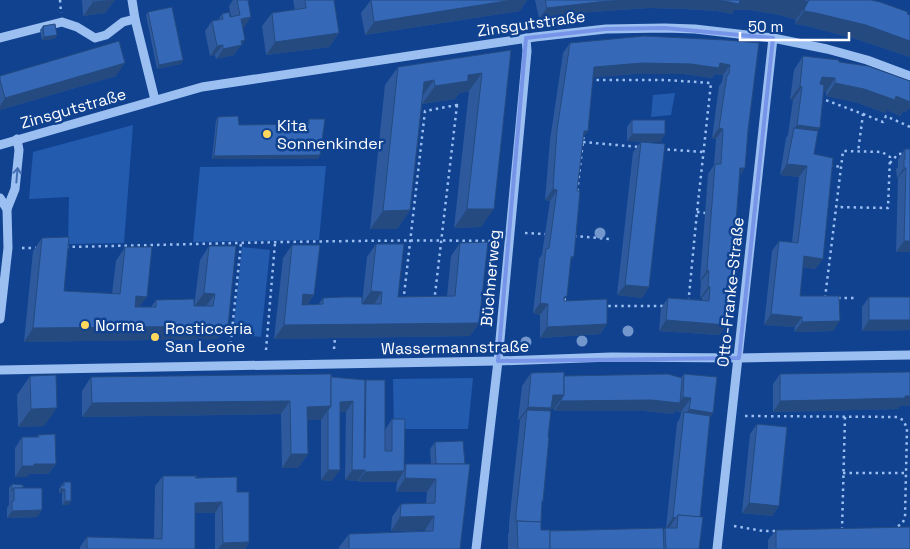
<svg xmlns="http://www.w3.org/2000/svg" width="910" height="549" viewBox="0 0 910 549" font-family="'Space Grotesk',sans-serif">
	<style>
		.green { fill: #235baf }
		.lines { fill: none; stroke-linecap: round; stroke-linejoin: round }
		.path { stroke: #9cbff2; stroke-width: 2.5; stroke-dasharray: 2.5 4; stroke-linecap: butt }
		.minor { stroke: #9cbff2; stroke-width: 9 }
		.tree { fill: #7396cc }
		.wall { fill: #2e5a9d; fill-rule: evenodd }
		.shaded-wall { fill: #254a80 }
		.building { fill: #3569b7; stroke: #254a80 }
		.oneway { stroke: #426eb2 }
		.marked { fill: none; stroke: #7795e8; stroke-width: 4; stroke-linejoin: round }
		.poi-dot { fill: #ffd85d; stroke: #114290; stroke-width: 2 }
		.labels { text-anchor: middle; stroke-width: 5; stroke-linejoin: round; paint-order: stroke }
		.street-label { font-size: 16px; fill: #fff; stroke: #114290 }
		.poi-label { font-size: 16px; fill: #fff; stroke: #114290; text-anchor: start }
	</style>
	<rect width="100%" height="100%" fill="#114290"/>
	<!-- green -->
	<g class="green">
		<path d="M675 93 671 115 651 117 653 95Z"/>
		<path d="M133 125 124 243 68 244 69 197 29 199 33 152Z"/>
		<path d="M326 166 319 240 193 242 200 167Z"/>
		<path d="M242 247 270 250 261 337 233 334Z"/>
		<path d="M473 378 468 429H394L393 379Z"/>
	</g>
	<g class="lines">
		<!-- path -->
		<g class="path">
			<path d="M60 0 61 13"/>
			<path d="M590 80H666L711 83 697 212 688 306H564Z"/>
			<path d="M820 98 863 114 858 152"/>
			<path d="M457 105 434 303 403 304 425 111Z"/>
			<path d="M863 114 883 122 886 116 910 127"/>
			<path d="M583 142 639 147"/>
			<path d="M661 149 703 152"/>
			<path d="M890 163 898 154 910 153"/>
			<path d="M830 165 841 167"/>
			<path d="M697 212 705 213"/>
			<path d="M734 216 740 217"/>
			<path d="M525 233 545 234"/>
			<path d="M574 236 610 239"/>
			<path d="M66 247C209 244 352 239 494 241"/>
			<path d="M22 248H38"/>
			<path d="M825 298 843 151 882 152 890 157 888 208 836 207"/>
			<path d="M838 298H854"/>
			<path d="M334 349 335 338"/>
			<path d="M168 350V340"/>
			<path d="M230 350 241 243"/>
			<path d="M266 350 275 243"/>
			<path d="M745 416 897 417 903 420 907 428 905 518 902 524 894 528"/>
			<path d="M843 473H906"/>
			<path d="M734 526 763 531H776"/>
			<path d="M842 530 845 417"/>
		</g>
		<!-- minor -->
		<g class="minor">
			<path d="M132 0 135 19 155 100"/>
			<path d="M0 38 62 22 77 27 95 38 106 35 123 22 135 19"/>
			<path d="M0 145 202 87 535 37 606 29 665 28 695 29 773 38 827 49 867 60 910 76"/>
			<path d="M0 198 7 209"/>
			<path d="M0 319 8 248 7 209 15 189 19 150 17 139"/>
			<path d="M0 370 498 361 611 357 739 358 910 355"/>
			<path d="M476 549 498 361 527 51 526 38"/>
			<path d="M717 549 773 38"/>
		</g>
	</g>
	<!-- trees -->
	<g class="tree">
		<circle cx="600" cy="233" r="5.5"/>
		<circle cx="628" cy="331" r="5.5"/>
		<circle cx="582" cy="341" r="5.5"/>
		<circle cx="526" cy="342" r="5.5"/>
	</g>
	<!-- wall -->
	<g class="wall">
		<path d="M82 0H115L105 13 83 16Z"/>
		<path d="M233 0H248L244 28H243L245 40 234 55 216 59 215 55 210 56 205 31 212 21 218 20 222 14 231 17 229 6Z"/>
		<path d="M293 0H334L339 33 329 47 266 55 262 26 272 13 295 10Z"/>
		<path d="M371 0H527L520 11 365 35 361 13Z"/>
		<path d="M535 0H871L910 15V57L856 39 807 26 795 24 796 20 780 15 750 10H734L732 14 717 11 684 9 649 8 591 12 539 18Z"/>
		<path d="M148 12 183 60 181 64 157 69 146 15Z"/>
		<path d="M43 26 57 35 54 39 42 40 40 30Z"/>
		<path d="M725 40 748 130 745 168 740 175 727 325 719 335 659 331 661 308 668 298 702 300V298H700L701 281H700L708 174 714 165 716 139 712 138 719 86 722 82 723 75 715 74 712 78 684 74H635L593 77 583 138 577 191 574 256 570 261 567 296 564 300V301L607 324 600 334 540 338V315L533 313 539 259 542 254 550 201 545 200 550 140 563 53 570 43Z"/>
		<path d="M511 50 481 227 454 228 469 91 460 93 455 99 422 104 410 210 397 229H370L385 85 398 67Z"/>
		<path d="M803 56 839 62 910 109H908L906 112 904 111 900 116 887 110 885 113 855 102 826 96V92L823 91 814 154 823 259 815 269 802 267 800 296 833 331 794 332 795 327 764 325 772 251 779 241 792 242 799 177 780 175 786 138 788 135 793 100H790L794 70Z"/>
		<path d="M0 76H116L0 110Z"/>
		<path d="M218 117 239 125 307 124V123L309 119 320 155 318 159H212L216 120Z"/>
		<path d="M632 120 665 134 660 142 627 141V127Z"/>
		<path d="M641 142 649 287 642 298 617 295 633 152Z"/>
		<path d="M905 149 910 252H896L898 178H897L896 169 898 167V160Z"/>
		<path d="M42 238 64 291 112 294 116 261 125 247 140 307H151L156 300 194 306 200 260 209 246H236L218 339 24 342 33 251Z"/>
		<path d="M460 243 479 323 470 336 274 339 283 258 292 245 314 295 307 305H318L323 298 362 304 367 257 376 244 398 297 447 296 451 256Z"/>
		<path d="M869 297H910V330L862 331V307Z"/>
		<path d="M910 372V406H900L898 409 773 412V384L780 374Z"/>
		<path d="M531 373 564 376 681 378 684 374 710 417 700 517 699 549H508V534L509 532V524L520 420H518L522 386ZM551 409H554V411H644L673 414 675 411 681 412 680 418 677 423 666 528H669H665L663 531 541 530V502L549 411Z"/>
		<path d="M30 376 44 426 18 427 17 395Z"/>
		<path d="M91 377H331L365 382 366 380 385 430 392 419 404 467 406 464H431L430 449 435 442 460 549H339V547L349 534 425 531V530L391 531 392 517 401 504 426 503 427 492H396L397 482H358V481L345 480 346 412H340L332 481 321 480V420H307L308 454 298 468H282L281 414 82 417V391Z"/>
		<path d="M757 424 779 506 772 516 742 513 750 434Z"/>
		<path d="M38 435 56 464 48 474H29L27 477H15V448L22 437H37Z"/>
		<path d="M163 476 196 478 237 492 249 542 245 549H215V513H195V549H80V547L87 537 154 539 155 486Z"/>
		<path d="M64 482 69 505H62V493H59V489Z"/>
		<path d="M12 484 23 488 42 510 37 517 7 518V508L9 505V488Z"/>
		<path d="M776 530 910 549H768V540Z"/>
	</g>
	<!-- shaded-wall -->
	<g class="shaded-wall">
		<path d="M115 0 105 13 83 16 93 2Z"/>
		<path d="M512 0H527L520 11 365 35 374 22Z"/>
		<path d="M626 0H804L809 2 796 20 780 15 750 10H734L732 14 717 11 684 9 649 8 591 12 539 18 547 8 598 2Z"/>
		<path d="M804 11 816 13 866 25 910 41V57L856 39 807 26 795 24Z"/>
		<path d="M251 17 244 28 234 30 241 19Z"/>
		<path d="M339 33 329 47 266 55 275 42Z"/>
		<path d="M57 35 54 39 42 40 44 37Z"/>
		<path d="M245 40 234 55 216 59 223 49 241 41Z"/>
		<path d="M223 45 215 55 210 56 217 46Z"/>
		<path d="M183 60 181 64 157 69 159 65Z"/>
		<path d="M125 63 116 76 0 110V106L5 98Z"/>
		<path d="M642 63H720L730 65 723 75 715 74 712 78 684 74H635L587 78 594 67Z"/>
		<path d="M482 73 469 91 460 93 455 99 422 104 435 86 468 75Z"/>
		<path d="M822 77 835 78 826 92 812 90Z"/>
		<path d="M434 80 421 98 424 82Z"/>
		<path d="M835 83 910 99V109H908L906 112 904 111 900 116 887 110 885 113 855 102 826 96Z"/>
		<path d="M800 86 802 87 793 100H790Z"/>
		<path d="M797 125 820 128 810 141 793 131Z"/>
		<path d="M719 128 723 129 716 139 712 138Z"/>
		<path d="M584 131H588L580 141Z"/>
		<path d="M632 134H665L660 142 627 141Z"/>
		<path d="M320 155 318 159H212L214 156Z"/>
		<path d="M787 164 807 166 799 177 780 175Z"/>
		<path d="M740 168H745L737 178Z"/>
		<path d="M904 168H906L898 178H897Z"/>
		<path d="M553 189 557 190 550 201 545 200Z"/>
		<path d="M467 209H494L481 227 454 228Z"/>
		<path d="M410 210 397 229H370L383 211Z"/>
		<path d="M904 241H910V252H896Z"/>
		<path d="M804 256 823 259 815 269 796 266Z"/>
		<path d="M707 270 709 271 701 281H700Z"/>
		<path d="M625 285 649 287 642 298 617 295Z"/>
		<path d="M708 287H710L702 298H700Z"/>
		<path d="M371 291 382 292 373 306 362 304Z"/>
		<path d="M204 293 215 294 205 308 194 307Z"/>
		<path d="M303 294 314 295 305 308 294 307Z"/>
		<path d="M136 296 147 297 137 310H127Z"/>
		<path d="M540 303 548 304 540 315 533 313Z"/>
		<path d="M771 314 802 317 795 327 764 325Z"/>
		<path d="M666 320 727 325 719 335 659 331Z"/>
		<path d="M869 320H910V330L862 331Z"/>
		<path d="M840 321 833 331 794 332 802 322Z"/>
		<path d="M479 323 470 336 274 339 284 325Z"/>
		<path d="M607 324 600 334 540 338 547 327Z"/>
		<path d="M228 326 218 339 24 342 33 328Z"/>
		<path d="M553 395H564L554 409H551L542 421 527 410 520 420H518L528 407Z"/>
		<path d="M905 396H910V406H900L898 409 773 412 780 401Z"/>
		<path d="M683 397 691 398 681 412 675 411 673 414 644 411H554L561 401 651 400 679 403Z"/>
		<path d="M290 401 281 414 82 417 92 403Z"/>
		<path d="M353 401 346 412H333L340 402Z"/>
		<path d="M331 406 321 420H298L307 407Z"/>
		<path d="M57 408 44 426 18 427 31 409Z"/>
		<path d="M689 409 713 413 704 426 684 417Z"/>
		<path d="M291 454H308L298 468H282Z"/>
		<path d="M34 464H56L48 474H29L27 477H15L22 466Z"/>
		<path d="M328 470H340L332 481 321 480Z"/>
		<path d="M352 470H365L358 481 345 480Z"/>
		<path d="M404 471 397 482H358L365 472Z"/>
		<path d="M405 478 436 479 427 492H396Z"/>
		<path d="M61 489H65L62 493H59Z"/>
		<path d="M65 501H71L69 505H62Z"/>
		<path d="M222 502 215 513H188L195 503Z"/>
		<path d="M749 503 779 506 772 516 742 513Z"/>
		<path d="M42 510 37 517 7 518 12 511Z"/>
		<path d="M434 516 425 530 391 531 400 517Z"/>
		<path d="M673 517 676 518 669 528H666Z"/>
		<path d="M249 542 245 549H218L223 543Z"/>
	</g>
	<!-- building -->
	<g class="building">
		<path d="M93 0H114L93 2Z"/>
		<path d="M237 0H248L251 17 241 19 245 40 241 41 242 45 223 49V45L217 46 212 21 223 19 222 14 229 12 230 17 240 15Z"/>
		<path d="M305 0H334L339 33 275 42 272 13 306 8Z"/>
		<path d="M371 0H512L374 22Z"/>
		<path d="M545 0H626L598 2 547 8Z"/>
		<path d="M709 0H740L739 4 724 1Z"/>
		<path d="M809 0H871L880 2 908 12 907 14 910 15V41L866 25 816 13 804 11 805 7Z"/>
		<path d="M172 7 183 60 159 65 148 12Z"/>
		<path d="M55 24 57 35 44 37 43 26Z"/>
		<path d="M644 36 725 40 759 43 748 130 745 168H740L730 303 728 302 727 325 666 320 668 298 709 301 710 287H708L709 271 707 270 715 164H721L723 129 719 128 727 75 729 74 730 65 720 63 719 68 691 64 642 63 594 67 588 131H584L577 191H580L574 256 571 257 567 296 564 297V301L607 299V324L547 327 548 304 540 303 546 249 549 248 557 190 553 189 557 130 570 43Z"/>
		<path d="M119 41 125 63 5 98 0 80V76Z"/>
		<path d="M511 50 494 209H467L482 73 468 75V81L435 86 434 80 424 82 410 210 383 211 398 67Z"/>
		<path d="M803 56 839 60V62L868 66 910 81V102L896 96 895 100 864 89 835 83V78L822 77 820 84 824 85 820 128 797 125 802 87 800 86Z"/>
		<path d="M238 116 239 125 309 124V119H325L320 155 214 156 218 117Z"/>
		<rect x="632" y="120" width="33" height="14"/>
		<path d="M794 128 818 131 814 154 833 158 823 259 804 256 800 296H839L840 321 802 322V317L771 314 779 241 798 243 807 166 787 164Z"/>
		<path d="M641 142 665 144 649 287 625 285Z"/>
		<path d="M905 149H910V241H904L906 168H904V159H905Z"/>
		<path d="M69 237 64 291 120 294 125 247H152L147 297 136 296 135 307H156V300L194 299V306H213L215 294 204 293 209 246H236L228 326 33 328 42 238Z"/>
		<path d="M488 242 479 323 284 325 292 245H320L314 295 303 294 302 305 323 304V298L344 297H362V304H381L382 292 371 291 376 244H404L398 297 455 296 460 243Z"/>
		<rect x="869" y="297" width="41" height="23"/>
		<path d="M564 372V395H553L551 408 528 407 531 373Z"/>
		<path d="M910 372V396H905V398L780 401V374Z"/>
		<path d="M331 374V406L307 407 308 454H291L290 401 92 403 91 377Z"/>
		<path d="M668 374 682 378 680 403 651 400 561 401 562 398 564 395V376Z"/>
		<path d="M684 374 717 377 713 413 689 409 691 398 683 397Z"/>
		<path d="M56 375 57 408 31 409 30 376Z"/>
		<path d="M331 377 365 380 364 458H365L366 380H385V451H392V419H405L404 471 365 472V470H352L353 401 340 402V470H328V410L331 406Z"/>
		<path d="M527 410 551 411 548 437H549L543 501H542L541 522 517 521 516 522V514Z"/>
		<path d="M684 412 710 416 700 517 678 515 676 518 673 517Z"/>
		<path d="M757 424 787 427 779 506 749 503Z"/>
		<path d="M55 434 56 464H34V466H22V437H39L38 435Z"/>
		<path d="M463 441 465 464H436L435 442Z"/>
		<path d="M406 464H470L460 549H349V534L433 531 434 516 400 517 401 504 435 503 436 479 405 478Z"/>
		<path d="M163 476H197L195 478 237 477V492H249V542L223 543 222 502 195 503V549H87V537L162 539Z"/>
		<path d="M64 482H71V501H65V489H61V485L64 486Z"/>
		<path d="M12 484 23 485V488H14L12 491Z"/>
		<path d="M14 488H42V510L12 511V501H14Z"/>
		<path d="M678 515 703 517 699 549H666L665 528H677Z"/>
		<path d="M517 521 541 522V530H550V549H518Z"/>
		<path d="M910 527V549H776V530Z"/>
		<path d="M663 528 664 549H550V531Z"/>
	</g>
	<!-- one-way arrows -->
	<defs><path id="oneway-shaft" d="M-6 0H5M1.5-3L5.5 0L1.5 3" fill="none" stroke-width="1.6" stroke-linecap="round" stroke-linejoin="round" transform="scale(1.25)"/></defs>
	<use class="oneway" href="#oneway-shaft" transform="translate(17 175) rotate(-85)"/>
	<!-- marked area -->
	<path class="marked" d="M665 28 773 38 739 358 498 361 526 38 606 29Z"/>
	<!-- markers -->
	<g class="poi-dot">
		<circle cx="267" cy="134" r="5"/>
		<circle cx="85" cy="325" r="5"/>
		<circle cx="155" cy="337" r="5"/>
	</g>
	<g class="labels">
		<!-- street labels -->
		<g class="street-label">
			<text transform="translate(531 23) rotate(-8)" y="6">Zinsgutstraße</text>
			<text transform="translate(73 108) rotate(-16)" y="6">Zinsgutstraße</text>
			<text transform="translate(490 278) rotate(-85)" y="6">Büchnerweg</text>
			<text transform="translate(730 292) rotate(-84)" y="6">Otto-Franke-Straße</text>
			<text transform="translate(455 347) rotate(-1)" y="6">Wassermannstraße</text>
		</g>
		<!-- poi labels -->
		<g class="poi-label">
			<text x="277" y="131">Kita<tspan x="277" dy="18">Sonnenkinder</tspan></text>
			<text x="95" y="331">Norma</text>
			<text x="165" y="334">Rosticceria<tspan x="165" dy="18">San Leone</tspan></text>
		</g>
	</g>
	<!-- scale -->
	<path d="M740 32v8h109v-8" fill="none" stroke="#ffffff" stroke-width="2.5"/>
	<text x="748" y="32" font-size="15" fill="#ffffff" stroke="#114290" stroke-width="4" paint-order="stroke">50 m</text>
</svg>
